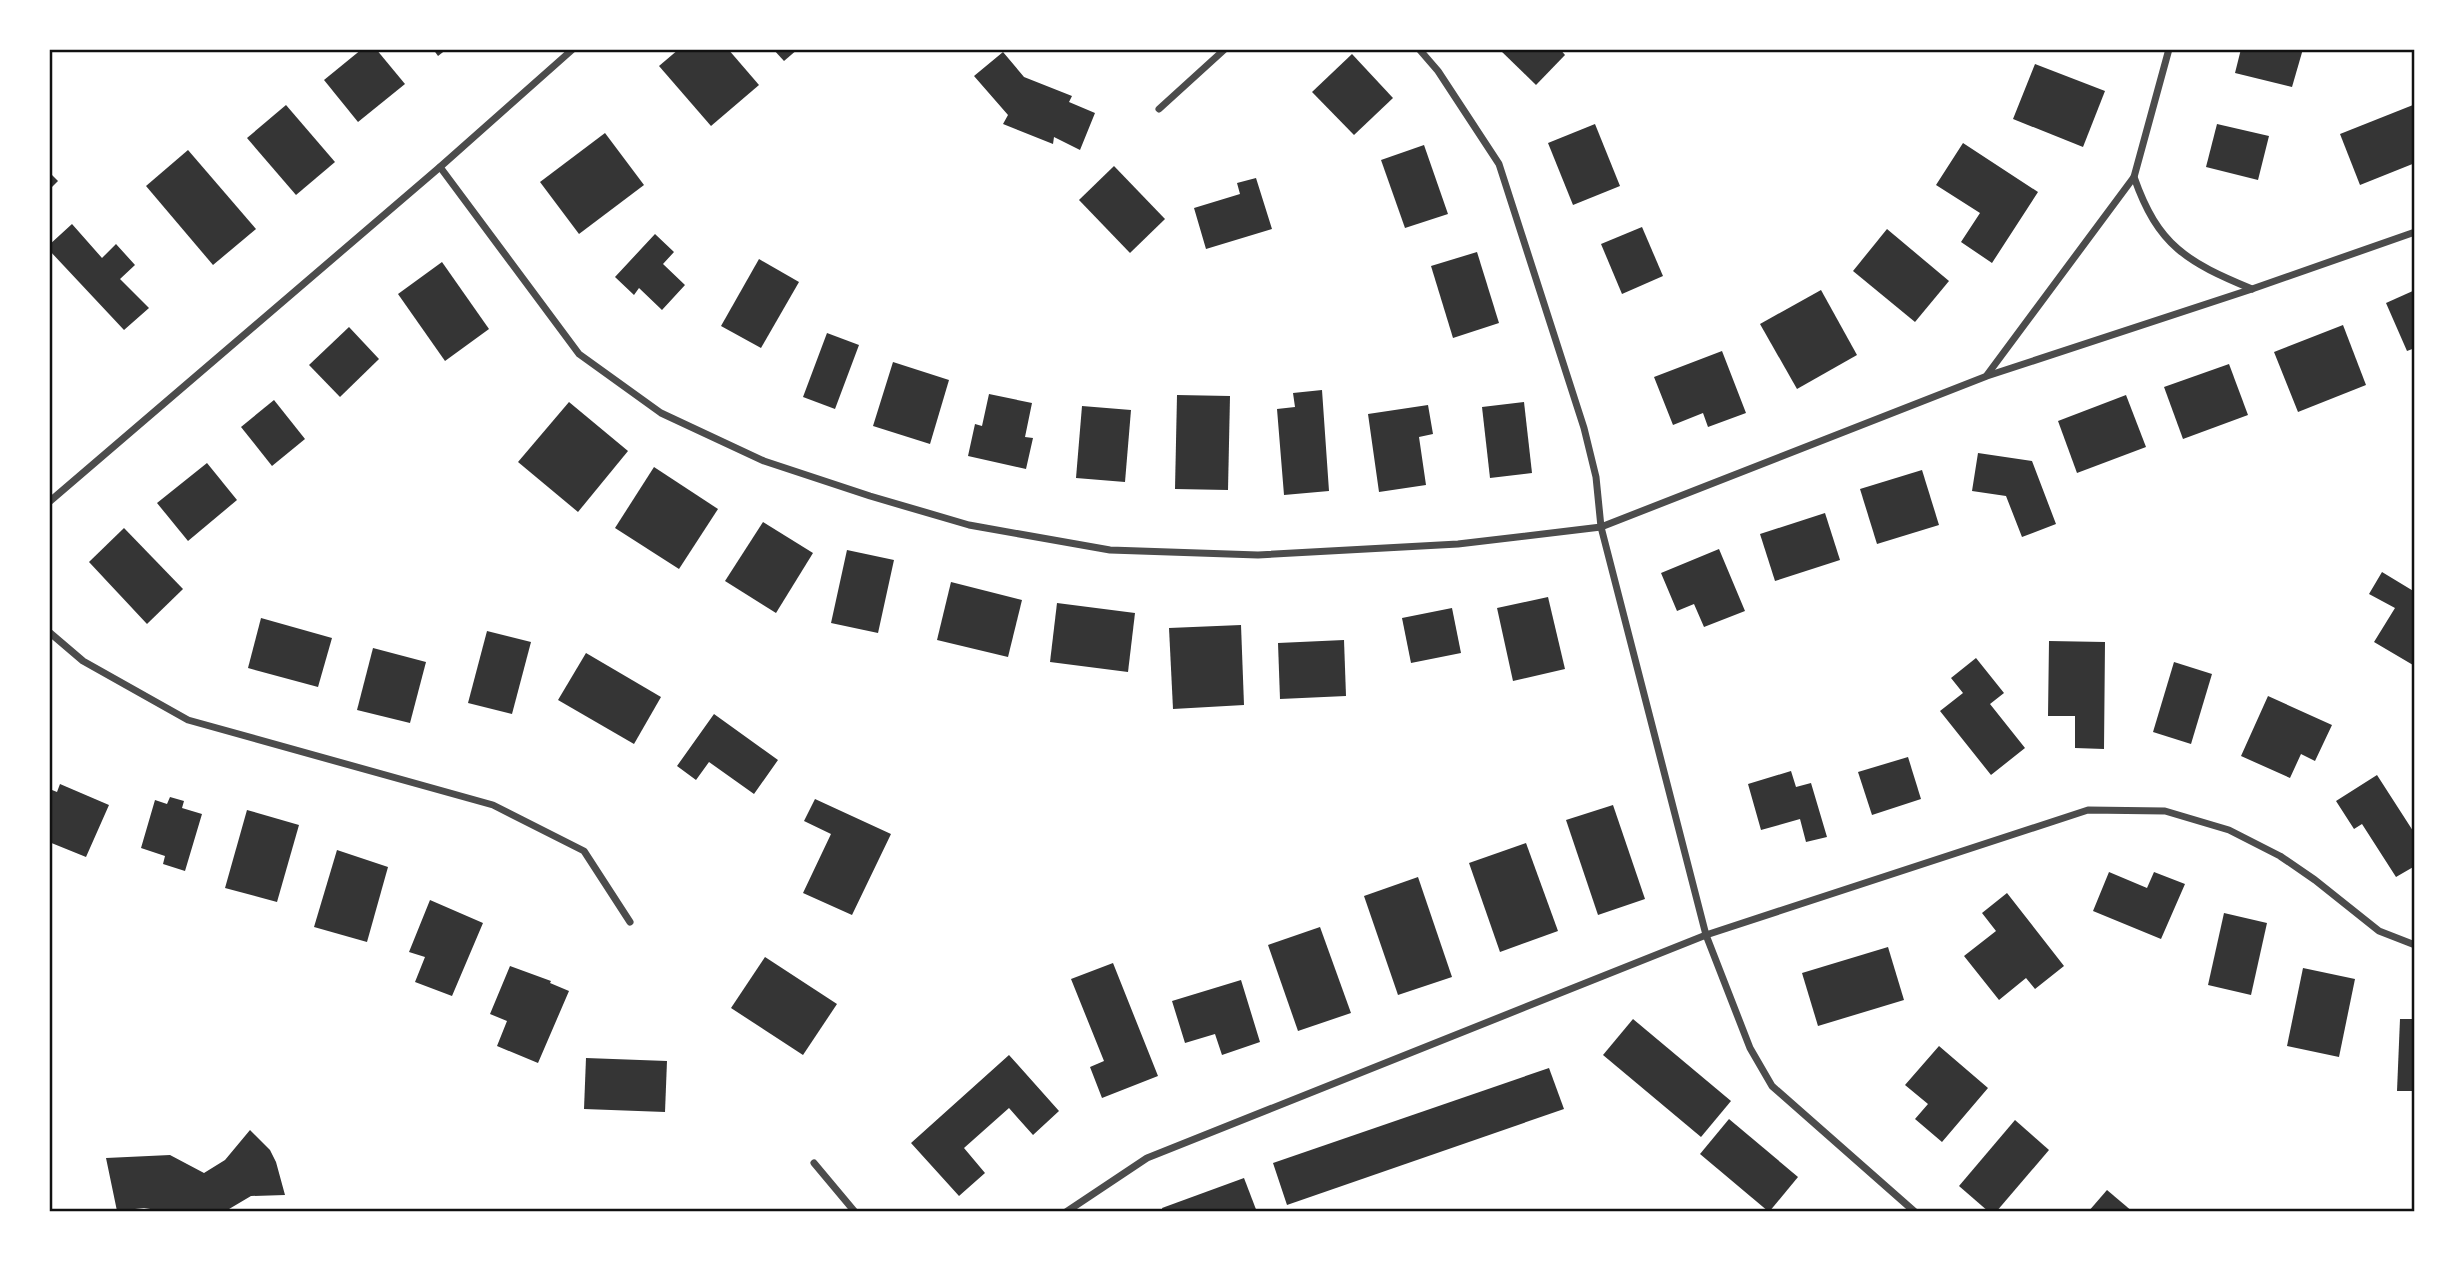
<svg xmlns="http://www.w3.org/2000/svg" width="2464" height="1261" viewBox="0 0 2464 1261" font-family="Karla,sans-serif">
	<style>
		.building { fill: #353535 }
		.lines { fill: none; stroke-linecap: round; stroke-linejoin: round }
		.minor { stroke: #4c4c4c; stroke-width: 7 }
		.neatline { fill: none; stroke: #111; stroke-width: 2.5 }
	</style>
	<rect width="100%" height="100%" fill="#fff"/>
	<!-- building -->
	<g class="building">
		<path d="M362 49H376L405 84 358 122 324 80Z"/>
		<path d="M433 49H447L438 56Z"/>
		<path d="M679 49H728L759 85 711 126 659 66Z"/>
		<path d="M773 49H798L784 61Z"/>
		<path d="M1499 49H1560L1565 55 1536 85Z"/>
		<path d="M2241 49H2303L2292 87 2235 73Z"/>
		<path d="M1003 52 1024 77 1072 96 1069 102 1095 113 1080 150 1054 137 1053 144 1003 124 1008 115 974 76Z"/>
		<path d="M1352 54 1393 98 1354 135 1312 92Z"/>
		<path d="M2035 64 2105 91 2083 147 2013 119Z"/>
		<path d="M286 105 335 162 296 195 247 138Z"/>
		<path d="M2413 105 2415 111V163L2360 185 2340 134Z"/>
		<path d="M1595 124 1620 186 1573 205 1548 143Z"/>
		<path d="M2217 124 2269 136 2258 180 2206 167Z"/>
		<path d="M605 133 644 185 579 234 540 182Z"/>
		<path d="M1963 143 2038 192 1992 263 1961 242 1980 213 1936 185Z"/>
		<path d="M1424 145 1448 214 1405 228 1381 160Z"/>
		<path d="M188 150 256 229 213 265 146 186Z"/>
		<path d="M1114 166 1165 219 1130 253 1079 200Z"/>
		<path d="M49 172 58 181 49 190Z"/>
		<path d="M1256 178 1272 229 1206 249 1194 208 1240 194 1237 183Z"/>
		<path d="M72 224 102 258 116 244 135 265 120 279 149 308 124 330 49 250V245Z"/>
		<path d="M1642 227 1663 276 1622 294 1601 244Z"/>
		<path d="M1887 229 1949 281 1915 322 1853 271Z"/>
		<path d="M655 234 674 252 663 264 685 285 662 310 639 288 634 295 615 277Z"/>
		<path d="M1477 252 1499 323 1453 338 1431 266Z"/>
		<path d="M759 259 799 282 761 348 721 326Z"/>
		<path d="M442 262 489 329 445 361 398 294Z"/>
		<path d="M1821 290 1857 355 1797 389 1760 324Z"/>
		<path d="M2415 290V348L2407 351 2386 303Z"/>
		<path d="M2343 325 2366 385 2298 412 2274 352Z"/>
		<path d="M349 327 379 359 340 397 309 365Z"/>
		<path d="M827 333 859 345 835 409 803 397Z"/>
		<path d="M1722 351 1746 413 1708 427 1703 413 1673 425 1654 377Z"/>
		<path d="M893 362 949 380 930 444 873 426Z"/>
		<path d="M2229 364 2248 415 2183 439 2164 387Z"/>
		<path d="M1322 390 1329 491 1284 495 1277 409 1295 407 1293 393Z"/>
		<path d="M989 394 1032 403 1025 437 1033 438 1026 469 968 456 975 424 982 426Z"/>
		<path d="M1177 395 1230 396 1228 490 1175 489Z"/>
		<path d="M2126 395 2146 447 2077 473 2058 421Z"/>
		<path d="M274 400 305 439 272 466 241 427Z"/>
		<path d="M569 402 628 451 578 512 518 462Z"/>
		<path d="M1524 402 1532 473 1490 478 1482 407Z"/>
		<path d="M1428 405 1433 434 1419 437 1426 485 1379 492 1368 414Z"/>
		<path d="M1082 406 1131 410 1125 482 1076 478Z"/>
		<path d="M1978 453 2032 461 2056 524 2022 537 2006 496 1972 491Z"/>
		<path d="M207 463 237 500 188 541 157 503Z"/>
		<path d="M654 467 718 509 679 569 615 528Z"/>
		<path d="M1922 470 1939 525 1877 544 1860 489Z"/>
		<path d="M1825 513 1840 560 1775 581 1760 534Z"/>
		<path d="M763 522 813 553 776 613 725 581Z"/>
		<path d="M124 528 183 589 147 624 89 562Z"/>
		<path d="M1719 549 1745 611 1704 627 1694 604 1677 611 1661 573Z"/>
		<path d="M847 550 894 560 878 633 831 623Z"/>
		<path d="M2382 572 2415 592V661L2413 665 2374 642 2395 608 2369 594Z"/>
		<path d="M951 582 1022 600 1008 657 937 640Z"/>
		<path d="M1548 597 1565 669 1513 681 1497 608Z"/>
		<path d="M1057 603 1135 613 1128 672 1050 662Z"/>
		<path d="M1452 608 1461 653 1411 663 1402 618Z"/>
		<path d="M261 618 332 638 318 687 248 668Z"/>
		<path d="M1241 625 1244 705 1173 709 1169 628Z"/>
		<path d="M487 631 531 642 512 714 468 703Z"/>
		<path d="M1344 640 1346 696 1280 699 1278 643Z"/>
		<path d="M2049 641 2105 642 2104 749 2075 748V716H2048Z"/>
		<path d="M373 648 426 662 410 723 357 710Z"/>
		<path d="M586 653 661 697 634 744 558 700Z"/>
		<path d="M1976 658 2004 693 1990 704 2025 748 1991 775 1940 711 1963 693 1951 678Z"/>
		<path d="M2174 662 2212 674 2191 744 2153 732Z"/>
		<path d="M2268 696 2332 725 2315 761 2301 754 2290 778 2241 756Z"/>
		<path d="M714 714 778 760 754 794 709 762 696 780 677 766Z"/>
		<path d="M1908 757 1921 799 1872 815 1858 772Z"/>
		<path d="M1791 771 1796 787 1811 783 1827 837 1806 842 1800 819 1761 830 1748 784Z"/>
		<path d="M2377 775 2415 834V866L2396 877 2362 824 2354 829 2336 801Z"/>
		<path d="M60 784 109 805 86 857 49 842V796L52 790 57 792Z"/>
		<path d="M170 797 184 801 182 808 202 814 185 871 163 864 165 856 141 848 155 800 167 804Z"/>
		<path d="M815 799 891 834 852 915 803 893 831 834 804 821Z"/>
		<path d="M1613 805 1645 899 1598 915 1566 820Z"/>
		<path d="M247 810 299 825 277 902 225 888Z"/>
		<path d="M1526 843 1558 931 1500 952 1469 863Z"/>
		<path d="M337 850 388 867 367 942 314 927Z"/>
		<path d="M2109 872 2147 888 2154 872 2185 884 2161 939 2093 911Z"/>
		<path d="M1418 877 1452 977 1398 995 1364 896Z"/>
		<path d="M2007 893 2064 966 2035 989 2026 978 1999 1000 1964 956 1996 931 1982 913Z"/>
		<path d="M430 900 483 923 452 996 415 982 425 957 409 952Z"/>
		<path d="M2224 913 2267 923 2251 995 2208 985Z"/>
		<path d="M1320 927 1351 1013 1298 1031 1268 945Z"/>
		<path d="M1888 947 1904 1000 1818 1026 1802 973Z"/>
		<path d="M765 957 837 1004 803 1055 731 1008Z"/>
		<path d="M1113 963 1158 1076 1102 1098 1090 1067 1104 1061 1071 979Z"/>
		<path d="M510 966 551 981 550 983 569 991 538 1063 497 1046 507 1021 490 1014Z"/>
		<path d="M2303 968 2355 979 2339 1057 2287 1046Z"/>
		<path d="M1241 980 1260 1042 1222 1055 1215 1034 1185 1043 1172 1001Z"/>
		<path d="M1633 1019 1731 1101 1701 1137 1603 1055Z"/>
		<path d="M2400 1019H2415V1091H2397Z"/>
		<path d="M1939 1046 1988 1088 1942 1142 1915 1119 1928 1104 1905 1085Z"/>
		<path d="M1009 1055 1059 1111 1033 1135 1009 1108 964 1148 985 1173 959 1196 911 1143Z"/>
		<path d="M586 1058 667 1061 665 1112 584 1109Z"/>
		<path d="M1549 1068 1564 1109 1287 1205 1273 1163Z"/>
		<path d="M1729 1119 1798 1177 1769 1212 1700 1154Z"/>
		<path d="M2015 1120 2049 1150 1996 1212H1989L1959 1186Z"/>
		<path d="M250 1130 270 1150 276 1162 285 1195 251 1196 224 1212H169L144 1208 117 1211 106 1158 170 1155 204 1173 225 1160Z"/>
		<path d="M1244 1178 1257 1212H1163L1162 1208Z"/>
		<path d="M2107 1190 2133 1212H2088Z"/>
	</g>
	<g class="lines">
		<!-- minor -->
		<g class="minor">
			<path d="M1419 49 1438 71 1499 164 1584 428 1596 477 1601 527 1706 935 2088 810 2165 811 2229 830 2280 856 2315 880 2379 931 2415 945"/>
			<path d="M1159 109 1225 49"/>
			<path d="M440 167 579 354 661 413 764 461 870 496 969 525 1110 550 1258 555 1458 544 1601 527 1987 376 2252 289 2415 232"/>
			<path d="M2134 177C2158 246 2187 262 2252 289"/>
			<path d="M1987 375 2134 177 2169 49"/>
			<path d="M49 502 440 167 573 49"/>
			<path d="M49 632 83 661 188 720 493 805 584 851 630 922"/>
			<path d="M814 1163 855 1212"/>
			<path d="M1066 1212 1147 1158 1706 935 1750 1048 1772 1086 1915 1212"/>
		</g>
	</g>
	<!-- border -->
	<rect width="2464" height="1261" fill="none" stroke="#ffffff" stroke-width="102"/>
	<rect x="51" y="51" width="2362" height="1159" class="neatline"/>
</svg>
